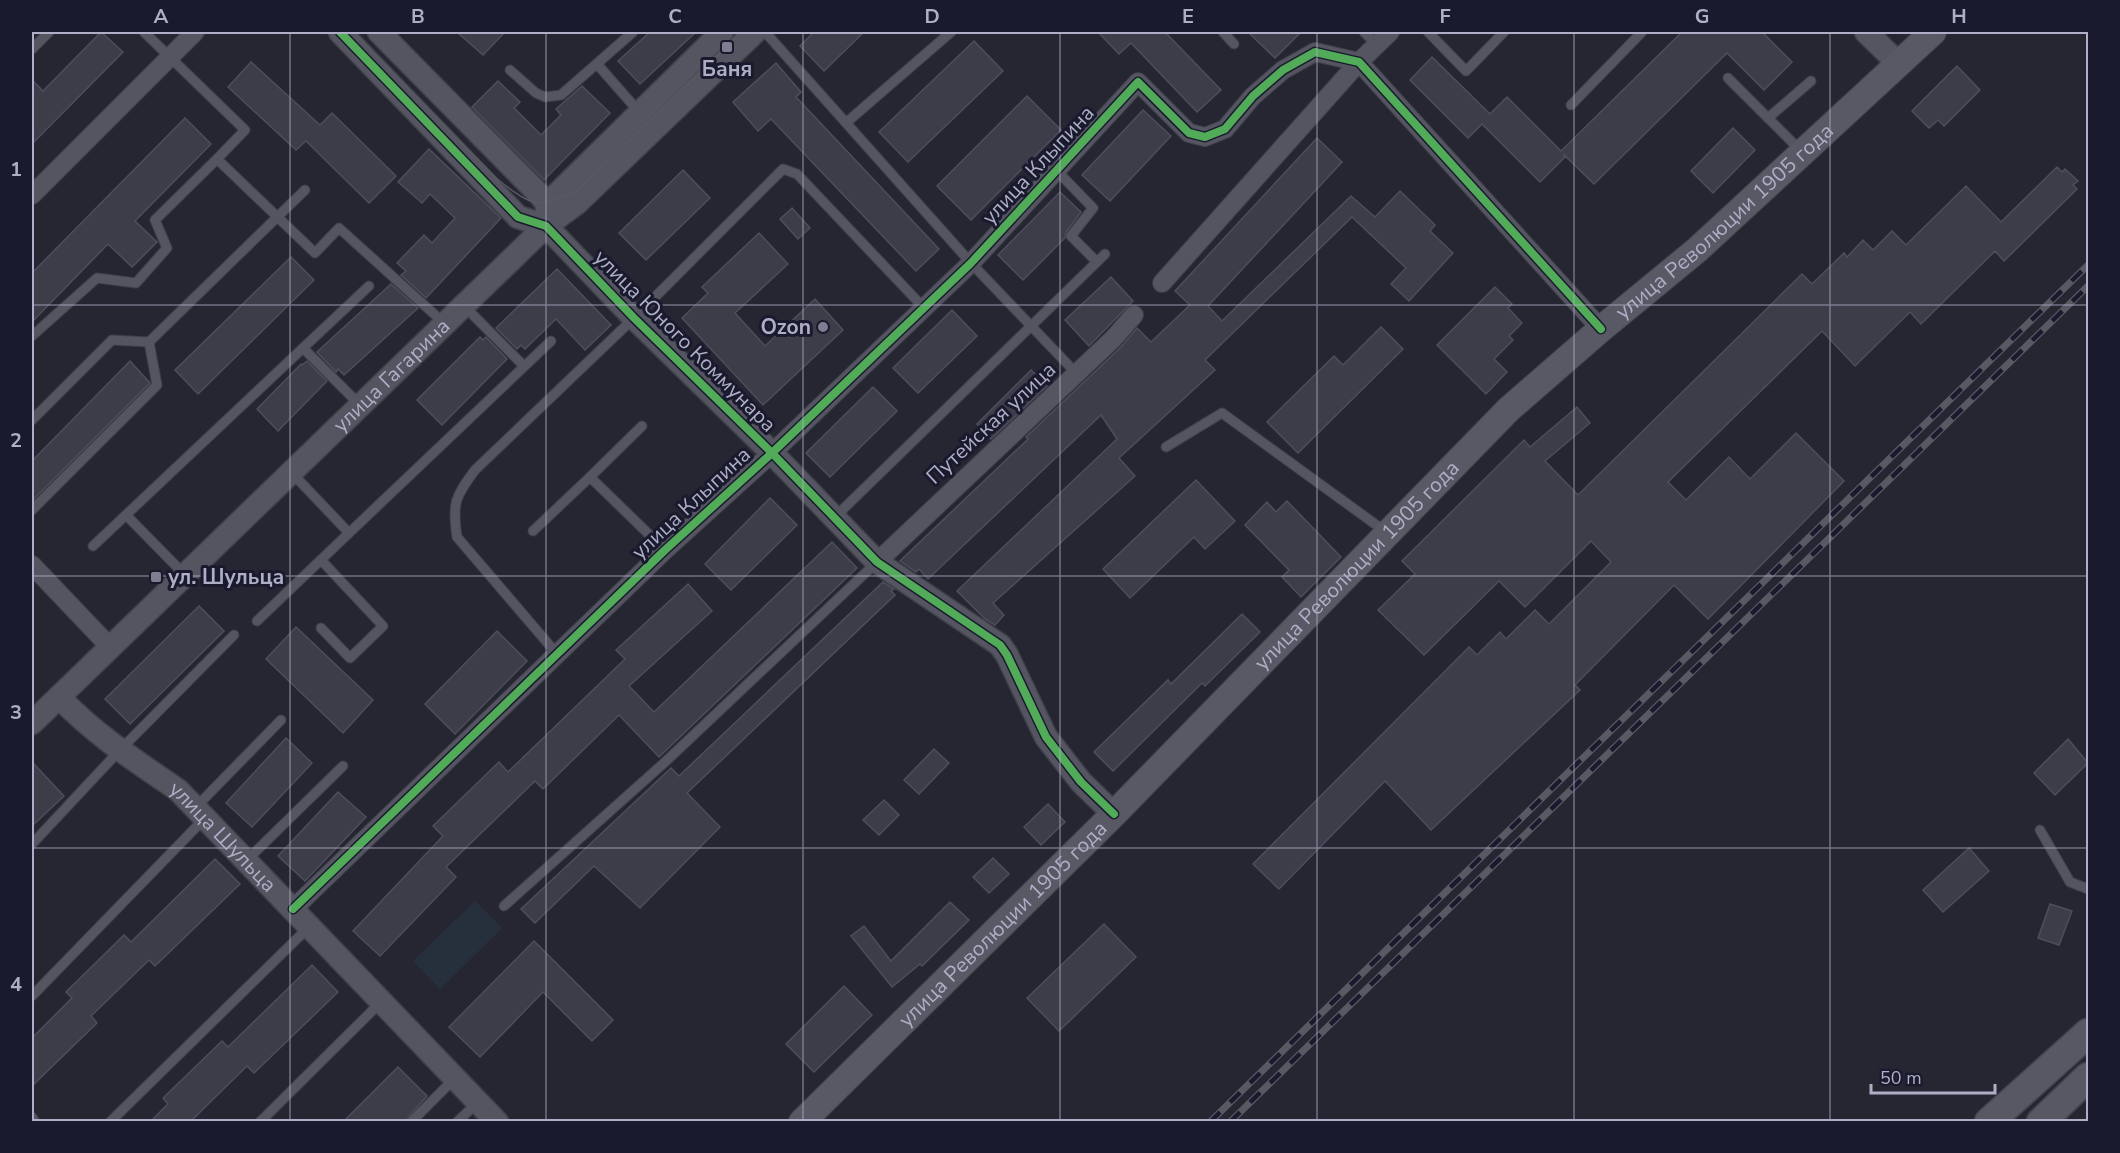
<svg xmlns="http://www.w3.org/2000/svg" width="2120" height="1153" viewBox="0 0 2120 1153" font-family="'Nunito Sans',sans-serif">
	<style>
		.green { fill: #26303c }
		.building { fill: #3d3d49; stroke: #4d4d5c; stroke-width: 1.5 }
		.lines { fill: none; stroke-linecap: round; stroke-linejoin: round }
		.service-casing { stroke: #40404a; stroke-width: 11 }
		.minor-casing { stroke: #40404a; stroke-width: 20 }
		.tertiary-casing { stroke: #40404a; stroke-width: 25 }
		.secondary-casing { stroke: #40404a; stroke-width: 28 }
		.primary-casing { stroke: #434350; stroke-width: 31 }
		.service { stroke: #555562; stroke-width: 9 }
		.minor { stroke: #555562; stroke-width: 18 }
		.tertiary { stroke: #555562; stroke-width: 22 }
		.secondary { stroke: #595966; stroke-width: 26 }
		.primary { stroke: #575864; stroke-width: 28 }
		.tram { stroke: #595964; stroke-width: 1.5 }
		.rail-casing { stroke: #595964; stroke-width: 7 }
		.rail { stroke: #191a2e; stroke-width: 4.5; stroke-dasharray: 14; stroke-linecap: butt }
		.cycleway-casing { stroke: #191a2e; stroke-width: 11 }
		.cycleway { stroke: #51ab58; stroke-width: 8 }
		.grid { fill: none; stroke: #aeaec6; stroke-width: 1.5; stroke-opacity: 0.55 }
		.poi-dot { fill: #7e7e93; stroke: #191a2e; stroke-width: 2 }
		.labels { text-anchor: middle; stroke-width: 6; stroke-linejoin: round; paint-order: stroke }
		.poi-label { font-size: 21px; font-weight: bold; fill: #aeaec6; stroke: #191a2e }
		.street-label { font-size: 21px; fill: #aeaec6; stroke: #191a2e }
		.neatline { fill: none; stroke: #aeaec6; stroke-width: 2 }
		.grid-label { font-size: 20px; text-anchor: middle; font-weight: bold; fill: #aeaec6 }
	</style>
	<rect width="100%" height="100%" fill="#262633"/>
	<!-- green -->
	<path class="green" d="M475 901 502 928 440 989 413 961Z"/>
	<!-- building -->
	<g class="building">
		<path d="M101 32 123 52 32 144V80L43 91Z"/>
		<path d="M457 32H505L483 55Z"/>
		<path d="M650 32H696L640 84 618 61Z"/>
		<path d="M814 32H864L824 71 800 46Z"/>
		<path d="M1098 32H1165L1221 90 1197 112 1131 43 1119 54Z"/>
		<path d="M1248 32H1301L1275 58Z"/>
		<path d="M1682 32H1762L1792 62 1764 90 1727 53 1594 184 1563 154 1566 156 1540 182 1482 124 1468 138 1410 80 1432 57 1490 114 1507 97 1561 151Z"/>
		<path d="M974 41 1003 71 908 162 879 132Z"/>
		<path d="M251 62 320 125 332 113 396 176 369 203 306 141 296 150 228 87Z"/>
		<path d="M776 63 801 92 796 97 939 249 916 271 771 119 758 131 733 102Z"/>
		<path d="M1957 66 1980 90 1944 126 1938 120 1929 128 1912 111Z"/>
		<path d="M498 81 520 102 514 108 541 135 561 115 556 109 582 86 610 113 544 180 472 107Z"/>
		<path d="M1027 96 1061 130 971 220 937 186Z"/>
		<path d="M1143 110 1171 136 1110 201 1082 175Z"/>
		<path d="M185 118 211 144 135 221 157 242 132 267 108 244 32 322V273Z"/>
		<path d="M1733 128 1755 150 1713 193 1691 171Z"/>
		<path d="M1317 138 1342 162 1208 306 1222 321 1351 196 1375 217 1400 191 1435 225 1430 231 1453 253 1409 301 1391 284 1406 268 1352 217 1205 360 1215 370 1119 458 1135 476 993 603 1004 615 995 625 985 619 957 591 1117 439 1101 415 928 579 919 569 916 572 900 561 1028 439 1026 437 1121 347 1137 328 1151 342 1190 305 1175 291Z"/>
		<path d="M429 149 501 218 426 298 401 275 406 271 397 263 424 235 432 243 455 218 430 194 422 203 398 182Z"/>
		<path d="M2057 167 2062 172 2065 169 2078 181 2073 185 2077 189 2004 261 1995 251 1921 324 1910 312 1855 366 1822 331 1668 482 1686 500 1729 457 1750 479 1796 433 1844 481 1708 619 1674 585 1575 685 1580 690 1431 830 1385 781 1279 889 1253 864 1469 647 1477 655 1500 632 1506 639 1535 610 1549 624 1611 562 1591 541 1525 607 1499 581 1424 655 1378 610 1415 574 1402 561 1524 440 1530 447 1577 407 1590 423 1545 461 1578 495 1802 274 1812 284 1844 253 1847 257 1863 240 1873 250 1892 231 1906 245 1966 186 2001 222Z"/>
		<path d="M683 170 710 198 646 260 619 233Z"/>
		<path d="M1060 192 1081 212 1066 232 1065 238 1023 280 998 255Z"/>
		<path d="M792 208 810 228 798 239 780 219Z"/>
		<path d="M759 233 788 264 735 313 765 346 815 299 843 330 763 405 682 318 708 293 702 287Z"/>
		<path d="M291 257 314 280 198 394 175 370Z"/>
		<path d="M557 269 611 325 585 350 556 319 525 349 521 345 517 349 496 328Z"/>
		<path d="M1111 277 1133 301 1089 346 1065 320Z"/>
		<path d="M391 284 418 308 344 375 338 369 336 372 317 352Z"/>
		<path d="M1495 287 1512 304 1508 308 1522 323 1509 336 1513 340 1494 359 1507 372 1486 394 1437 345Z"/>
		<path d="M952 310 977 336 918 393 893 368Z"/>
		<path d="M1381 327 1403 349 1298 453 1267 422 1334 356 1343 365Z"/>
		<path d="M480 337 483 340 486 337 507 359 442 425 417 400Z"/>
		<path d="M130 361 150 383 32 501V461Z"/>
		<path d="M307 361 327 381 278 431 257 409 301 364 302 365Z"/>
		<path d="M1031 370 1047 386 991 439 977 424Z"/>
		<path d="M873 387 897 411 830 477 806 453Z"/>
		<path d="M1196 480 1235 521 1205 549 1194 537 1130 598 1103 569Z"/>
		<path d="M770 498 797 525 731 590 705 564Z"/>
		<path d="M1287 501 1341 557 1301 597 1282 577 1289 570 1245 525 1267 502 1276 512Z"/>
		<path d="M832 542 857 568 659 757 619 715 543 789 535 781 446 867 456 877 380 956 353 931 443 836 433 826 499 762 508 772 625 659 616 650 688 584 712 611 629 686 654 712Z"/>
		<path d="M883 582 894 589 891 591 895 595 687 793 720 827 640 908 594 866 535 923 521 909 671 768 679 776Z"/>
		<path d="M199 606 224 631 130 724 105 699Z"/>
		<path d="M1242 614 1260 632 1205 686 1202 683 1113 771 1094 752 1168 680 1171 684Z"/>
		<path d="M296 627 373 700 343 733 266 659Z"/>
		<path d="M497 631 527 661 455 734 425 704Z"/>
		<path d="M286 738 312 763 252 827 226 803Z"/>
		<path d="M2068 739 2088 763 2055 795 2034 773Z"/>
		<path d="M934 749 949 763 919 794 904 780Z"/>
		<path d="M32 762 64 796 32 826Z"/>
		<path d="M338 792 366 817 305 881 278 856Z"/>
		<path d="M884 800 899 815 879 835 863 820Z"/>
		<path d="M1048 804 1065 822 1041 845 1024 827Z"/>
		<path d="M1969 848 1989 871 1943 912 1923 890Z"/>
		<path d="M993 858 1009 874 989 893 973 877Z"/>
		<path d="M215 859 240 884 155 966 149 960 91 1016 97 1023 32 1086V1038L72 998 66 992 124 935 131 942Z"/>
		<path d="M950 902 969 920 922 966 920 964 892 987 851 936 864 926 891 961Z"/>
		<path d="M2050 904 2072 911 2059 945 2038 938Z"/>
		<path d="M1104 924 1136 957 1059 1031 1027 998Z"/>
		<path d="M534 941 613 1020 592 1041 543 992 480 1057 449 1027Z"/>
		<path d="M312 965 338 992 254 1073 247 1066 190 1122H150L168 1104 163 1098 222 1041 228 1047Z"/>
		<path d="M844 986 872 1015 814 1072 786 1044Z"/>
		<path d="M398 1067 427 1096 404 1122H343Z"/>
	</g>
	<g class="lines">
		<!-- service casing -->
		<g class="service-casing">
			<g id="service">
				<path d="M144 32 245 130 217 159 315 253 339 228 444 323"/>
				<path d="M765 32 971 263 1076 373"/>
				<path d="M1223 32 1234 44"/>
				<path d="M1364 32 1377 45"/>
				<path d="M1428 32 1466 71 1504 32"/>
				<path d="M32 49 49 32"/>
				<path d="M597 64 640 113"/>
				<path d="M510 70 536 93 545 97 561 95 633 32"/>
				<path d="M1728 78 1801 151"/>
				<path d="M1571 105 1642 32"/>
				<path d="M1768 118 1811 81"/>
				<path d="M847 122 951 32"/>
				<path d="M1057 171 1093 208 1071 236 1097 262"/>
				<path d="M464 306 524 366"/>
				<path d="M32 336 97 278 136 283 167 248 155 220 217 159"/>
				<path d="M303 348 369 286"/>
				<path d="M32 420 112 340 149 342"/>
				<path d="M642 426 590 477 665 550"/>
				<path d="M1166 447 1222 413 1386 532"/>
				<path d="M291 472 349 533 551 341"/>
				<path d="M32 510 157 385 149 342 305 190"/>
				<path d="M126 515 185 575"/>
				<path d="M834 518 1105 254"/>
				<path d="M533 531 590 477"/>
				<path d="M93 546 303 348 360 405"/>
				<path d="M257 621 349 533"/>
				<path d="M321 628 350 658 383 626 321 560"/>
				<path d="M557 654 457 537C452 503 455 497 475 470L634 318 783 169 797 174 924 308"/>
				<path d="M195 808 281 720"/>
				<path d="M2040 830 2070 882 2088 889"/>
				<path d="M32 844 120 750 234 635"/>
				<path d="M246 861 343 766"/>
				<path d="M504 906 664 763 877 562"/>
				<path d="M32 996 205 818"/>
				<path d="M32 1117 35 1122"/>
				<path d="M110 1122 310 926"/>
				<path d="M260 1122 382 1001"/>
				<path d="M411 1122 454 1079"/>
				<path d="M457 1122 477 1103"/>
			</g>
		</g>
		<!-- minor casing -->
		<g class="minor-casing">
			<g id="minor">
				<path d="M32 195 195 32"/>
				<path d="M1162 283 1359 62 1390 32"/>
				<path d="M877 562 1113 339 1134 315"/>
				<path d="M32 565 110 647"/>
				<path d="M293 909 665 550 772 453 971 263 1138 82 1189 133 1205 137 1225 129 1253 96 1283 70 1315 52 1359 62 1601 329"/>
			</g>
		</g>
		<!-- tertiary casing -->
		<g class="tertiary-casing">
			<g id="tertiary">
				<path d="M340 32 518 217 546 226 634 318 772 453 877 562 1000 645 1007 655 1046 737 1081 782 1114 814"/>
				<path d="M379 32 540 195 547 204 546 226"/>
				<path d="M1866 32 1899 64"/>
				<path d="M547 204 722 32"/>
				<path id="s1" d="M59 697C94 734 137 762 178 790L497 1122"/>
				<path id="s2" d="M32 723 546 226 576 204 755 32"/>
			</g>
		</g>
		<!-- secondary casing -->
		<g class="secondary-casing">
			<g id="secondary">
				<path id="s3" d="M802 1122 1114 814 1509 409 1601 329 1697 250 1933 32"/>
			</g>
		</g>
		<!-- primary casing -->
		<g class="primary-casing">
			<g id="primary">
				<path d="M1989 1122 2088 1033"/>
				<path d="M2041 1122 2088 1077"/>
			</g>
		</g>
		<!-- service -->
		<use href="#service" class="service"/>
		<!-- minor -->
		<use href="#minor" class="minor"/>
		<!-- tertiary -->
		<use href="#tertiary" class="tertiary"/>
		<!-- secondary -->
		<use href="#secondary" class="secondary"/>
		<!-- primary -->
		<use href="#primary" class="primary"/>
		<!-- tram -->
		<path class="tram" d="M353 32 497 179C532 206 539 211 579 189L742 32"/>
		<!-- rail casing -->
		<g class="rail-casing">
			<g id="rail">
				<path d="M1210 1122 2088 265"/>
				<path d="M1230 1122 2088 286"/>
			</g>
		</g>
		<!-- rail -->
		<use href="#rail" class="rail"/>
		<!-- cycleway casing -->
		<g class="cycleway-casing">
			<g id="cycleway">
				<path d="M340 32 518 217 546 226 634 318 772 453 877 562 1000 645 1007 655 1046 737 1081 782 1114 814"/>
				<path d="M293 909 665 550 772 453 971 263 1138 82 1189 133 1205 137 1225 129 1253 96 1283 70 1315 52 1359 62 1601 329"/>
			</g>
		</g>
		<!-- cycleway -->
		<use href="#cycleway" class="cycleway"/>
	</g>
	<!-- grid -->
	<path class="grid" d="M290 32V1122M546 32V1122M803 32V1122M1060 32V1122M1317 32V1122M1574 32V1122M1830 32V1122M32 305H2088M32 576H2088M32 848H2088"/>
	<!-- markers -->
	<g class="poi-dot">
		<rect x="721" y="41" width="12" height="12" rx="3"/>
		<circle cx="823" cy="327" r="6"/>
		<rect x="150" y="571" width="12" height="12" rx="3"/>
	</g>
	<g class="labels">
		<!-- poi labels -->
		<g class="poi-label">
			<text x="727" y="76">Баня</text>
			<text x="811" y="334" text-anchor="end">Ozon</text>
			<text x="168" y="584" text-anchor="start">ул. Шульца</text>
		</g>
		<!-- street labels -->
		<g class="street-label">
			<text transform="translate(1038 165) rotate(-47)" y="7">улица Клыпина</text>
			<text dy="7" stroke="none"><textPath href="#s3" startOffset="1290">улица Революции 1905 года</textPath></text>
			<text transform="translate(685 341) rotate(45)" y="7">улица Юного Коммунара</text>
			<text dy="7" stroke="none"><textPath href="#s2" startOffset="500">улица Гагарина</textPath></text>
			<text transform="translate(991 423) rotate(-43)" y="7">Путейская улица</text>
			<text transform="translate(691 503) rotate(-43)" y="7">улица Клыпина</text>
			<text dy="7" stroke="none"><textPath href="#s3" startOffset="786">улица Революции 1905 года</textPath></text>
			<text dy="7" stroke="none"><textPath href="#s1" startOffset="216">улица Шульца</textPath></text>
			<text dy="7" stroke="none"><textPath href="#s3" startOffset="282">улица Революции 1905 года</textPath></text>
		</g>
	</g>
	<!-- border -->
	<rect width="2120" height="1153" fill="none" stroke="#191a2e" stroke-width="66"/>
	<!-- scale -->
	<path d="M1871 1084v9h124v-9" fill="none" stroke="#aeaec6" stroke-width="3"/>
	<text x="1880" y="1084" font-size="18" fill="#aeaec6" stroke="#191a2e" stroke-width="4.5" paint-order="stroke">50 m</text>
	<rect x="33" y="33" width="2054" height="1087" class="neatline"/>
	<g class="grid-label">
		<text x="161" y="23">A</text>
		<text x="418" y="23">B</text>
		<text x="675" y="23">C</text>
		<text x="932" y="23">D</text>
		<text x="1188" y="23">E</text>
		<text x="1445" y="23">F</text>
		<text x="1702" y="23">G</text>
		<text x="1959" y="23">H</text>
		<text x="16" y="176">1</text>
		<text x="16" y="447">2</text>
		<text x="16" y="719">3</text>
		<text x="16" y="991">4</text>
	</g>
</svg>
